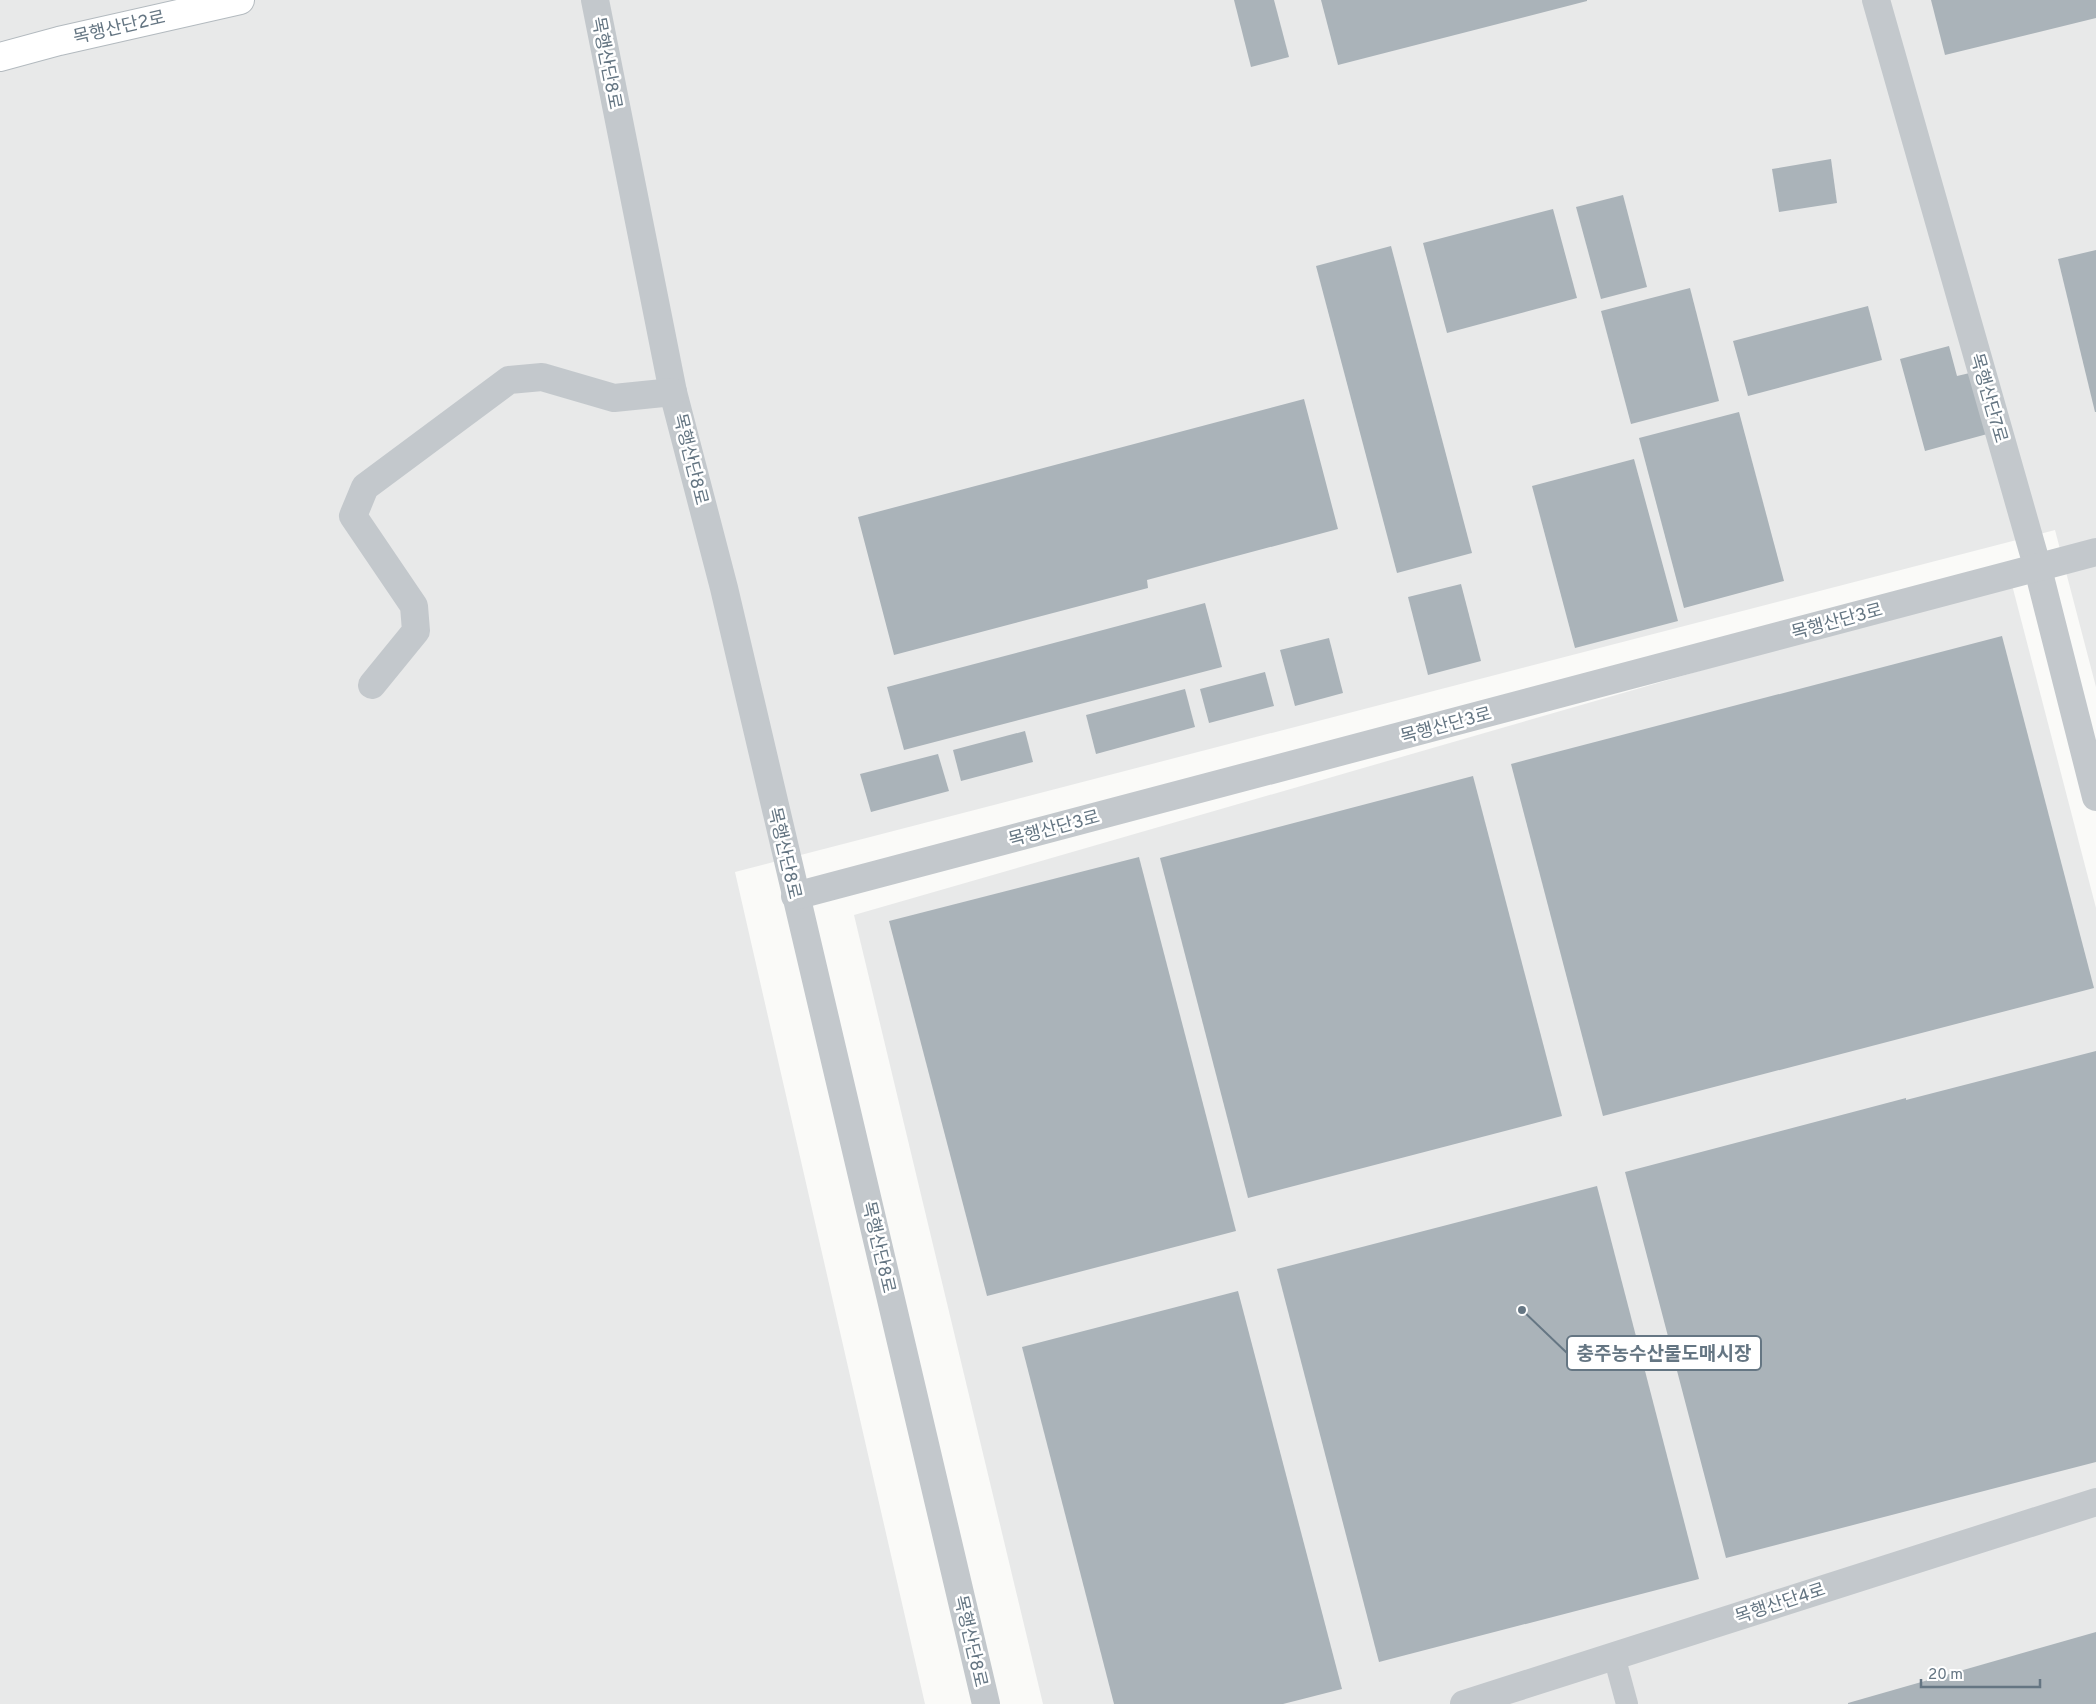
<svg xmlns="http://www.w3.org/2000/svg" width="2096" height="1704" viewBox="0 0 2096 1704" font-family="Overpass,'Noto Sans KR',sans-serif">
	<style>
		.built { fill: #e8e9e9 }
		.building { fill: #aab3b9 }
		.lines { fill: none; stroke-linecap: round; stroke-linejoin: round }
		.secondary-casing { stroke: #b3babf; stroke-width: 30 }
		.lane { stroke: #c3c8cc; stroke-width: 22 }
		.street { stroke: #c3c8cc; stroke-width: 28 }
		.secondary { stroke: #fff; stroke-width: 28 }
		.labels { text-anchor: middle; stroke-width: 5; stroke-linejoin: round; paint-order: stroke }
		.street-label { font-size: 18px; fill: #657683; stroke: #fff }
		.leader { fill: none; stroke: #657683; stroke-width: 2 }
		.callout-dot { fill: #657683; stroke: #fff; stroke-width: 2 }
		.callout { fill: #fff; stroke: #657683; stroke-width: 2 }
		.callout-label { font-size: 19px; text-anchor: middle; font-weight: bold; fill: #657683 }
	</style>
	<rect width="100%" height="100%" fill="#fafaf8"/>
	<!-- built -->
	<g class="built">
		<path d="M0 0H2096V687L2055 530 735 872 925 1704H0Z"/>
		<path d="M2011 581 2096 908V1704H1043L854 915Z"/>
	</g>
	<!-- building -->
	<g class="building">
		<path d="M1234 0H1274L1289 57 1251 67Z"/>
		<path d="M1321 0H1587V1L1338 65Z"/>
		<path d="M1931 0H2096V18L1945 55Z"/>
		<path d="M1831 159 1837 203 1779 212 1772 169Z"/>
		<path d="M1623 195 1647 287 1601 299 1576 207Z"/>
		<path d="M1553 209 1577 298 1447 333 1423 243Z"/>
		<path d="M1391 246 1472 553 1397 573 1316 266Z"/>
		<path d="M2096 250V412H2095L2058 259Z"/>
		<path d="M1690 288 1719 401 1631 424 1601 311Z"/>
		<path d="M1868 306 1882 360 1748 396 1733 341Z"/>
		<path d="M1949 346 1957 376 1974 372 1991 433 1925 451 1900 359Z"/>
		<path d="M1304 399 1338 529 1147 580 1148 588 894 655 858 517Z"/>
		<path d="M1739 412 1784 581 1684 608 1639 438Z"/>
		<path d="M1634 459 1678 621 1575 648 1532 486Z"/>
		<path d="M1461 584 1481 661 1428 675 1408 597Z"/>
		<path d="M1205 603 1222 667 904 750 887 687Z"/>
		<path d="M2002 636 2094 988 1603 1116 1511 764Z"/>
		<path d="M1329 638 1343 693 1295 706 1280 650Z"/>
		<path d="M1265 672 1274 706 1209 723 1200 689Z"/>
		<path d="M1185 689 1195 727 1096 754 1086 715Z"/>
		<path d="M1025 731 1033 762 961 781 953 750Z"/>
		<path d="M938 754 949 791 871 812 860 774Z"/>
		<path d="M1473 776 1562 1116 1248 1198 1160 858Z"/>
		<path d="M1139 857 1236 1231 987 1296 889 921Z"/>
		<path d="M2096 1051V1462L1726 1558 1625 1172 1906 1098V1100Z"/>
		<path d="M1597 1186 1699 1579 1379 1662 1277 1269Z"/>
		<path d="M1238 1291 1342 1689 1283 1704H1114L1022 1347Z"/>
		<path d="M2096 1632V1704H1848V1703Z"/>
	</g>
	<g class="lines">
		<!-- secondary casing -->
		<g class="secondary-casing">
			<path id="secondary" d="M0 57 59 41 240 0"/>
		</g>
		<!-- lane -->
		<path class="lane" d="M1614 1656 1627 1704"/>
		<!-- street -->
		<g class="street">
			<path d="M595 0 673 392 724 588 986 1704"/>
			<path d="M1876 0 2038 569 2096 797"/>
			<path d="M372 685 416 631 414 606 353 516 365 487 509 380 542 377 614 398 673 392"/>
			<path d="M795 896 2096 552"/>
			<path d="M1464 1704 2096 1502"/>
		</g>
		<!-- secondary -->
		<use href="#secondary" class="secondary"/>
	</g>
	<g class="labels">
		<!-- street labels -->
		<g class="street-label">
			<text transform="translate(119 27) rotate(-13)" y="6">목행산단2로</text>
			<text transform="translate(607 63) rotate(79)" y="6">목행산단8로</text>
			<text transform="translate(1989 398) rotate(74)" y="6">목행산단7로</text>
			<text transform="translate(691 459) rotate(76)" y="6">목행산단8로</text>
			<text transform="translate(1837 621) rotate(-15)" y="6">목행산단3로</text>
			<text transform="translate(1446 725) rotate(-15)" y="6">목행산단3로</text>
			<text transform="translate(1054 828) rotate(-15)" y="6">목행산단3로</text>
			<text transform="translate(785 853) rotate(77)" y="6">목행산단8로</text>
			<text transform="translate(879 1247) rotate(77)" y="6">목행산단8로</text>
			<text transform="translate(1780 1603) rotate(-18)" y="6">목행산단4로</text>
			<text transform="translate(971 1641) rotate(77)" y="6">목행산단8로</text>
		</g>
	</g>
	<!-- callouts -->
	<path class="leader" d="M1522 1310L1567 1353"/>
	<circle class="callout-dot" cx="1522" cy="1310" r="5"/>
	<rect class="callout" x="1567" y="1336" width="194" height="34" rx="5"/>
	<g class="callout-label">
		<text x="1664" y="1360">충주농수산물도매시장</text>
	</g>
	<!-- scale -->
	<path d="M1921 1679v8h119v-8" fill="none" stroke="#657683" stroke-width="2.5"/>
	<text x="1928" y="1679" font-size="15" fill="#657683" stroke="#ffffff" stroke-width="4" paint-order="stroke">20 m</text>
</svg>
